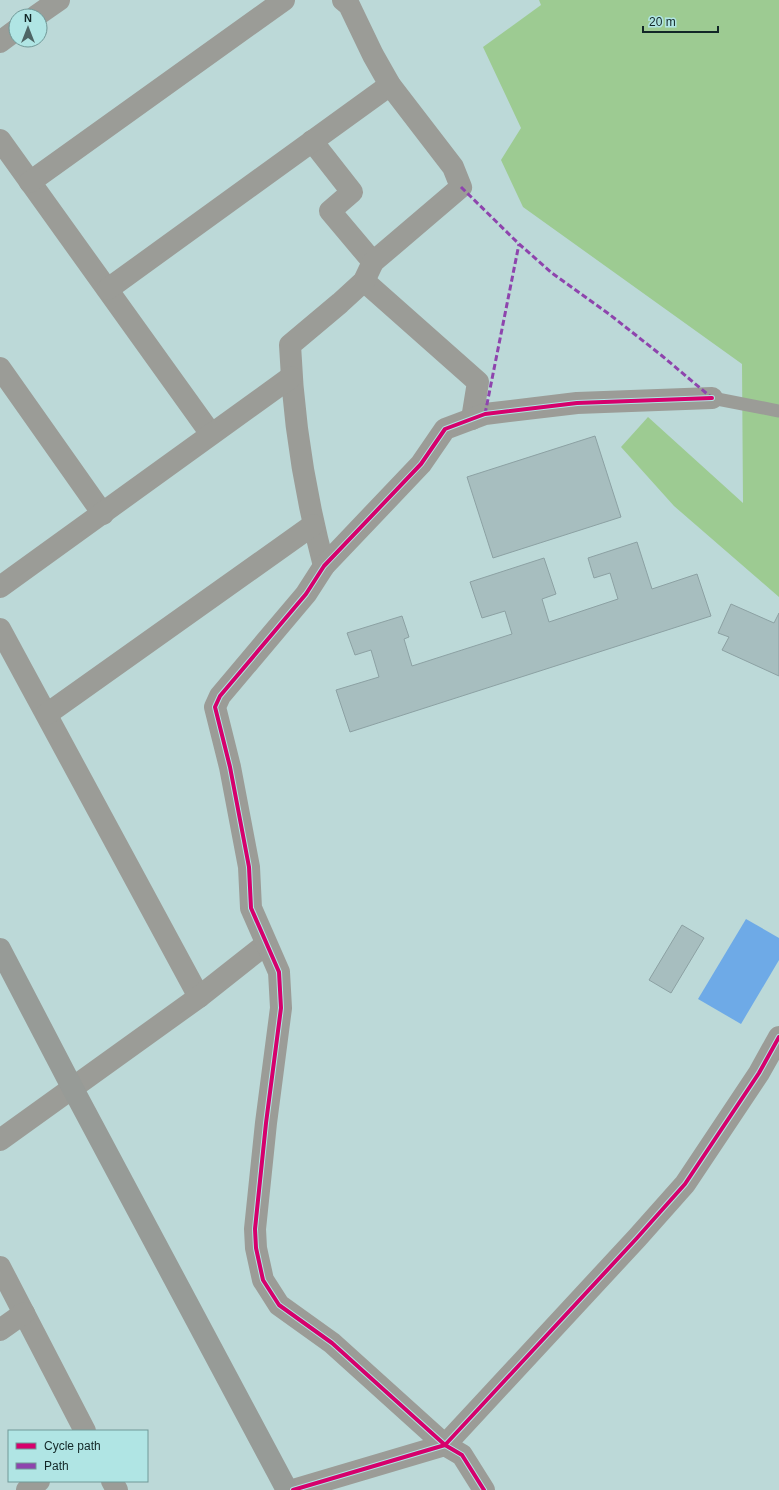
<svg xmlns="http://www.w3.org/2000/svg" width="779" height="1490" viewBox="0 0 779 1490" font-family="Helvetica,sans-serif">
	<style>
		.forest { fill: #9dcb92 }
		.water { fill: #6eaae7 }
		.building { fill: #a7bebf; stroke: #8ca1a3 }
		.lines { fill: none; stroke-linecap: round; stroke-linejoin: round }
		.lane { stroke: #9b9c97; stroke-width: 13 }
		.street { stroke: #9b9c97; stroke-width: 22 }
		.secondary { stroke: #979b97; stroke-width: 22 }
		.quiet { stroke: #8e44ad; stroke-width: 3; stroke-dasharray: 6 3; stroke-linecap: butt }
		.cycleway-casing { stroke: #b0e5e4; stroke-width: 6 }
		.cycleway { stroke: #d6006c; stroke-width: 4 }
	</style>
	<rect width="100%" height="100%" fill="#bcd9d8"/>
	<!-- forest -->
	<path class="forest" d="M539 0H779V597L674 506 621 447 648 417 743 503 742 364 523 207 501 160 521 128 483 47 541 5Z"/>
	<!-- water -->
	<path class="water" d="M746 919 779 938V960L741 1024 698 999Z"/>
	<!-- building -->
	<g class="building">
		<path d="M595 436 621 517 493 558 467 477Z"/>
		<path d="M637 542 652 589 697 574 711 616 350 732 336 690 379 677 371 650 355 655 347 633 402 616 409 637 404 639 412 666 512 634 505 611 482 618 470 582 544 558 556 594 542 599 549 622 618 599 610 573 594 578 588 558Z"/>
		<path d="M731 604 774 623 779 613V676L722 650 729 637 718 633Z"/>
		<path d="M682 925 704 938 671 993 649 980Z"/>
	</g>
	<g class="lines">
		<!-- lane -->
		<path class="lane" d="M712 398 779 411"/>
		<!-- street -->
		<g class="street">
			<path d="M36 16 59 0"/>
			<path d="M0 42 16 30"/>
			<path d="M0 140 211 434"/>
			<path d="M312 141 352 192 330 211 373 262"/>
			<path d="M30 182 284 0"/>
			<path d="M364 281 478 382 472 419"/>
			<path d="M108 289 390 85"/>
			<path d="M0 368 103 514"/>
			<path d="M324 566C305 494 293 420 290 345L340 303 364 281 373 262 461 187 453 167 390 85 373 55 349 5 343 0"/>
			<path d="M0 587 291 377"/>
			<path d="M0 629 199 997"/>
			<path d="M47 714 313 525"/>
			<path d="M0 1140 199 997 266 944"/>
			<path d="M0 1267 85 1431"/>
			<path d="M0 1330 24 1313"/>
			<path d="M112 1481 117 1490"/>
			<path d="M27 1490 39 1481"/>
			<path d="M293 1490 445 1445 637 1238 685 1184 759 1073 779 1037"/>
			<path d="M484 1490 462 1455 445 1445 332 1343 279 1305 263 1280 256 1248 255 1229 266 1123 281 1008 279 972 251 908 249 867 230 767 215 707 220 696 306 594 324 566 421 464 445 429 485 414 577 403 712 398"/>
		</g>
		<!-- secondary -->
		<path class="secondary" d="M0 949 73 1089 287 1490"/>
		<!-- quiet -->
		<g class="quiet">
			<path d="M461 187 519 244 552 273 609 314 661 355 712 398"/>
			<path d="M485 414 519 244"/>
		</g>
		<!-- cycleway casing -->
		<g class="cycleway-casing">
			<g id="cycleway">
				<path d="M293 1490 445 1445 637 1238 685 1184 759 1073 779 1037"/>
				<path d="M484 1490 462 1455 445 1445 332 1343 279 1305 263 1280 256 1248 255 1229 266 1123 281 1008 279 972 251 908 249 867 230 767 215 707 220 696 306 594 324 566 421 464 445 429 485 414 577 403 712 398"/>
			</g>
		</g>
		<!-- cycleway -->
		<use href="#cycleway" class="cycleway"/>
	</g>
	<!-- legend -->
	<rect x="8" y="1430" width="140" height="52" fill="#b0e5e4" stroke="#719998"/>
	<rect x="16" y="1443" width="20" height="6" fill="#d6006c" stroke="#719998"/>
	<text x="44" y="1450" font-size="12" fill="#122727">Cycle path</text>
	<rect x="16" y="1463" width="20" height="6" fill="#8e44ad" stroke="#719998"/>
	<text x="44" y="1470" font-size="12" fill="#122727">Path</text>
	<!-- north arrow -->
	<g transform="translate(28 28)"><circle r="19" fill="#b0e5e4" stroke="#719998"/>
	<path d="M0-3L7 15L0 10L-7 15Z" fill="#4e6565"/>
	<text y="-6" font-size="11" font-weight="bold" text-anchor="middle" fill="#122727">N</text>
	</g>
	<!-- scale -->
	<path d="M643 26v6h75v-6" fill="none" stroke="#122727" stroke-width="2"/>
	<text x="649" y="26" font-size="12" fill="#122727" stroke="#b0e5e4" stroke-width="3" paint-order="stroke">20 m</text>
</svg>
